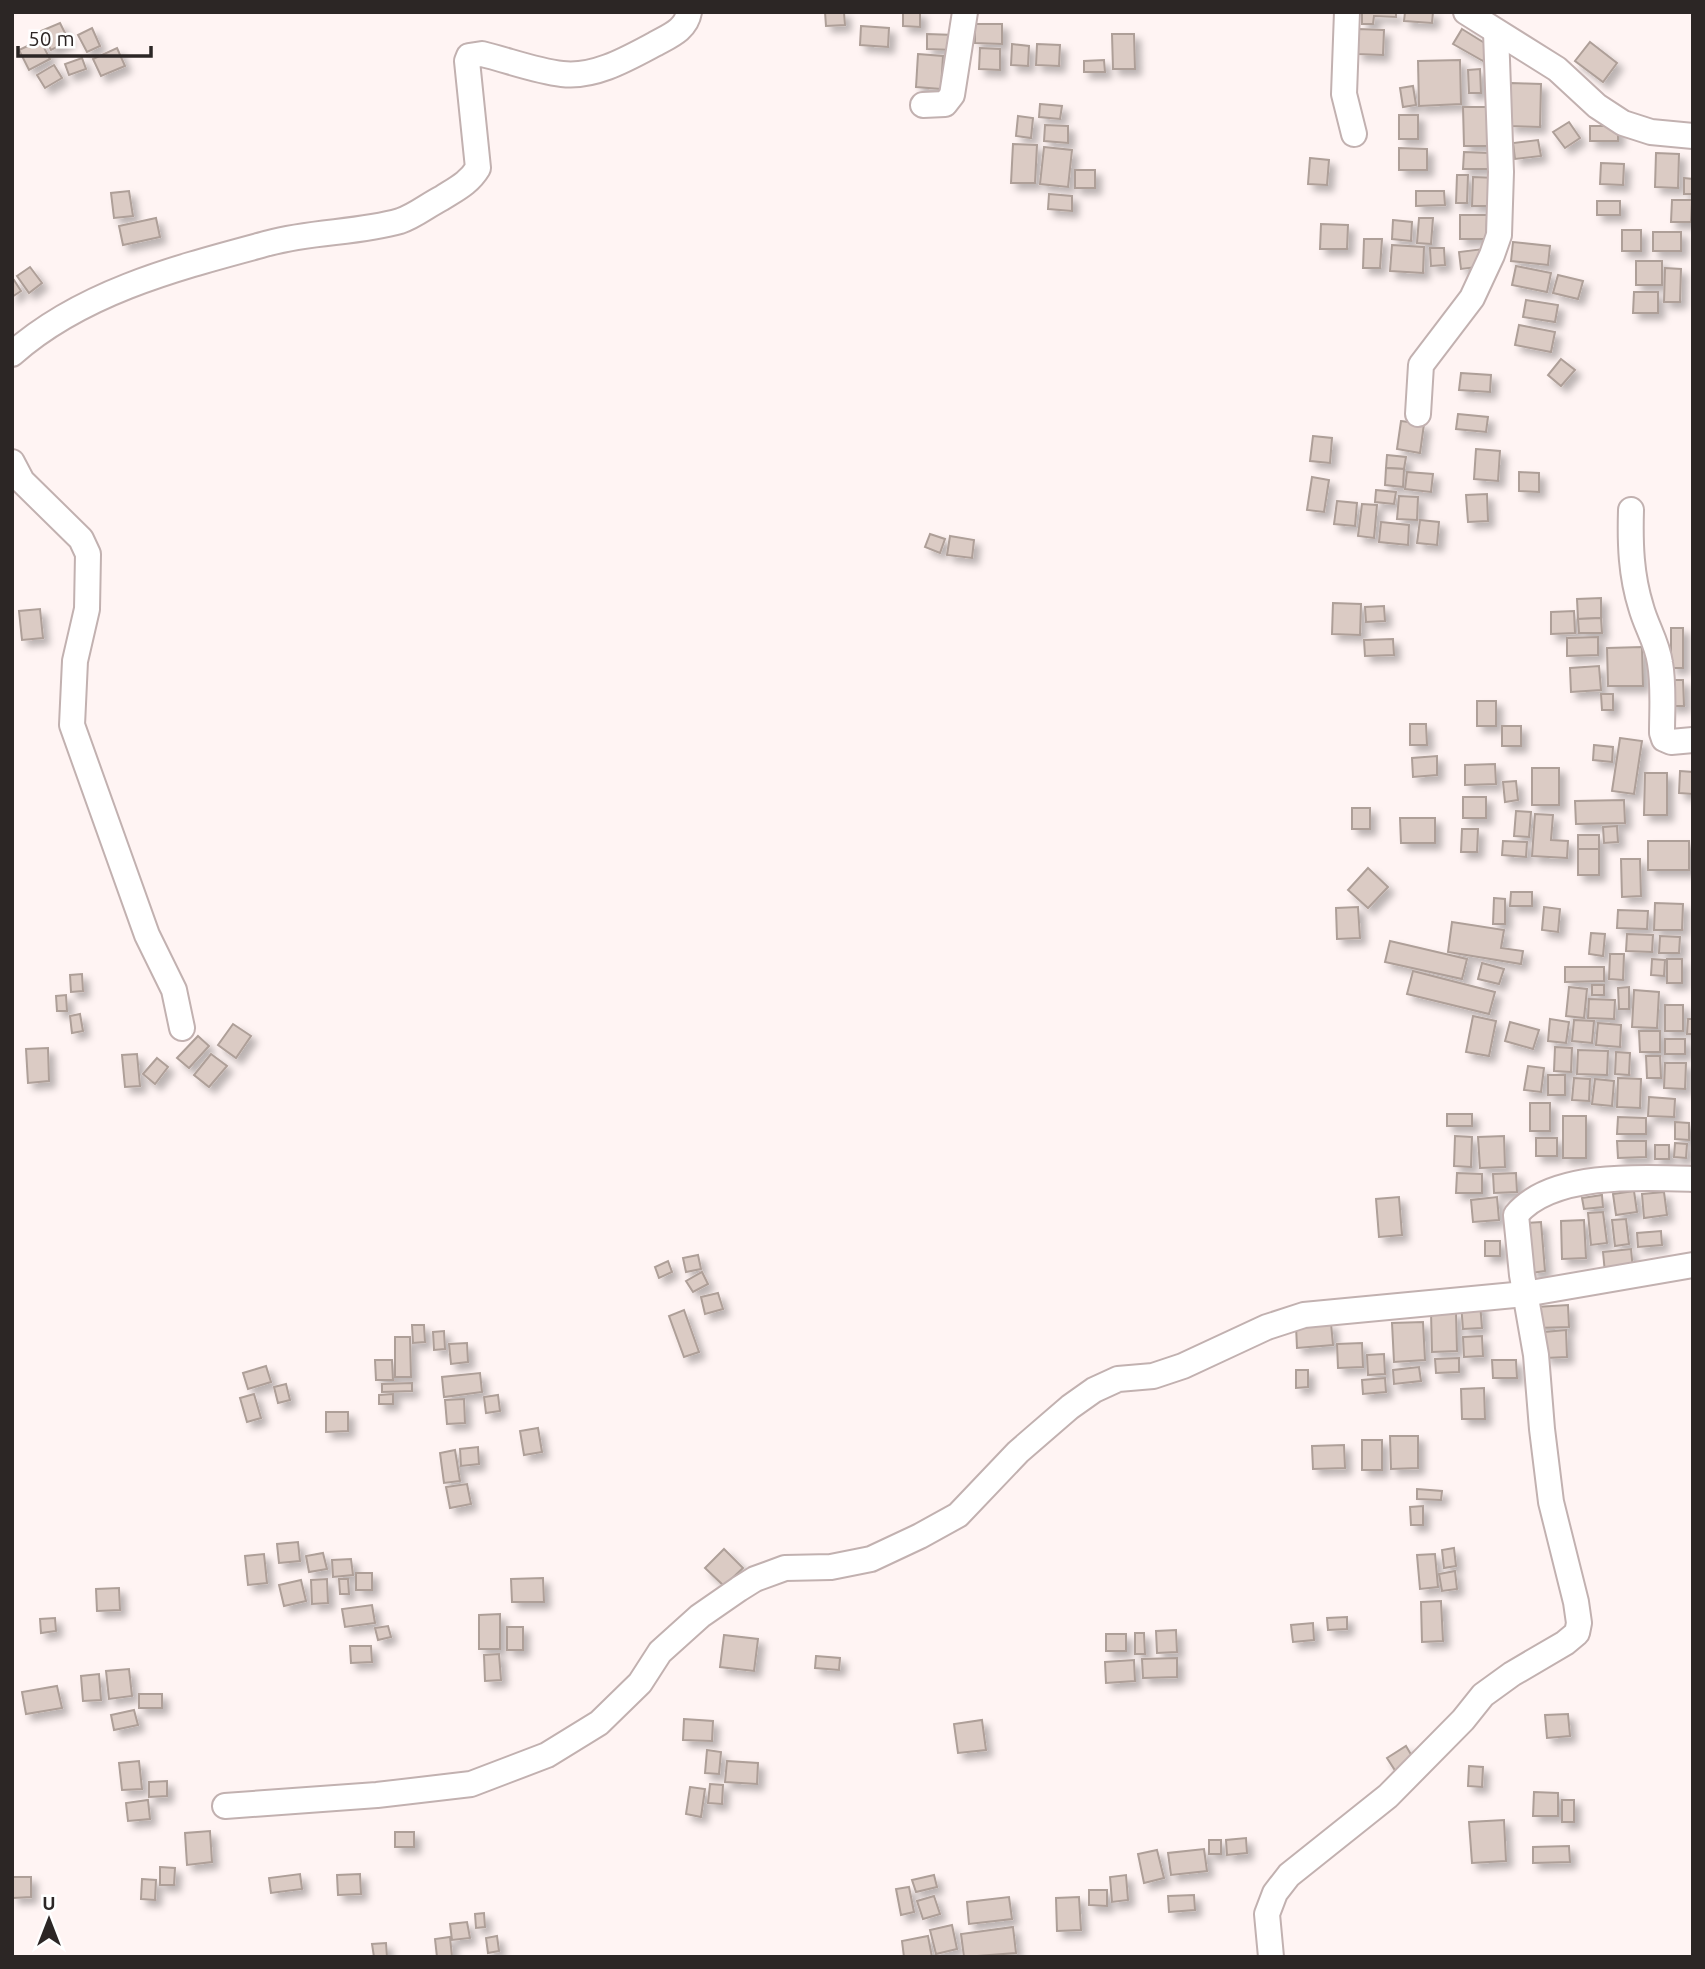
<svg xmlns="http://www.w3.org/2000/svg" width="1705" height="1969" viewBox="0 0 1705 1969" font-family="Ubuntu,sans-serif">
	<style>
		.building { fill: #dbcbc4; stroke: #ae9f98; stroke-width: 2; filter: url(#shadow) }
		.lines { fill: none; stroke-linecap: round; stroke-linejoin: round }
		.minor-casing { stroke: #c2b1b0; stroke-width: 28 }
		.minor { stroke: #fff; stroke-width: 24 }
	</style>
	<defs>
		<filter id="shadow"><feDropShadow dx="6" dy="6" stdDeviation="3.5" flood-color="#0004"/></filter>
	</defs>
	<rect width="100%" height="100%" fill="#fff4f3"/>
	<!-- building -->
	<g class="building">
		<path d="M825 12H844L845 25 826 26Z"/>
		<path d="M903 12H920V27L903 26Z"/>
		<path d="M1362 12H1396V17L1374 16 1373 24H1362Z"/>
		<path d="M1405 12H1433L1432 23 1404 21Z"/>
		<path d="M60 23 69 41 51 50 41 31Z"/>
		<path d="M975 24H1002V44L975 43Z"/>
		<path d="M861 26 889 28 888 47 860 45Z"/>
		<path d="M92 28 100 46 87 52 78 35Z"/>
		<path d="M1358 29 1384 30 1383 55 1357 54Z"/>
		<path d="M1462 29 1491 47 1483 61 1453 44Z"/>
		<path d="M927 34 955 35 954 50 927 49Z"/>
		<path d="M1112 34H1134L1135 69H1113Z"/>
		<path d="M40 40 50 59 29 70 19 50Z"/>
		<path d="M1590 42 1617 63 1603 82 1575 61Z"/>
		<path d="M1012 44 1029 46 1028 66 1011 65Z"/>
		<path d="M1037 44 1060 45 1059 66 1036 65Z"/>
		<path d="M117 48 125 66 101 76 93 59Z"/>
		<path d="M980 48 1000 49V70L979 69Z"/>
		<path d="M918 54 943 56 941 89 916 87Z"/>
		<path d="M82 58 86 69 69 75 65 64Z"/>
		<path d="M1104 60 1105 72H1084V61Z"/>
		<path d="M1460 60 1461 104 1419 106 1418 61Z"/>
		<path d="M54 65 62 78 45 88 37 75Z"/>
		<path d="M1480 69 1481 93H1469L1468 70Z"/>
		<path d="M1511 83 1541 84 1540 127 1509 126Z"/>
		<path d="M1413 86 1416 105 1403 107 1400 88Z"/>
		<path d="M1040 104 1062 106 1060 119 1039 117Z"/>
		<path d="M1463 107H1494V146H1464Z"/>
		<rect x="1399" y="115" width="19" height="24"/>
		<path d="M1018 116 1033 118 1031 138 1016 136Z"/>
		<path d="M1569 122 1580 138 1565 148 1553 132Z"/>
		<path d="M1045 125 1068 126V143L1044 141Z"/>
		<rect x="1590" y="126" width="28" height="15"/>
		<path d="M1538 140 1541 156 1515 159 1513 143Z"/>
		<path d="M1013 144 1037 145 1035 183H1011Z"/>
		<path d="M1044 147 1072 150 1068 187 1040 184Z"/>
		<path d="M1399 148 1427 149V170H1399Z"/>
		<path d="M1464 152 1489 153 1488 169H1463Z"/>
		<path d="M1656 153 1679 154 1678 188 1655 187Z"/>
		<path d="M1310 158 1329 160 1327 185 1308 184Z"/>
		<path d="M1601 163 1624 164 1623 185 1600 184Z"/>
		<rect x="1075" y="170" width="20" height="18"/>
		<path d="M1457 175H1468L1467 203H1456Z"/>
		<path d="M1473 177 1498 178 1497 206H1472Z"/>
		<path d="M1684 178 1693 179V194H1684Z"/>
		<path d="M129 191 133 216 114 218 111 193Z"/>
		<path d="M1416 191H1444L1445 205 1416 206Z"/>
		<path d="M1049 194 1072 196V211L1048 209Z"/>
		<path d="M1672 200H1692L1691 222H1671Z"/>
		<rect x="1597" y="201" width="23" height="14"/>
		<path d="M1460 215H1487L1486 239H1460Z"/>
		<path d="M156 218 160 237 123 245 119 226Z"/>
		<path d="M1419 218H1433L1431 244 1417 243Z"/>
		<path d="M1393 220 1412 222 1411 241 1392 239Z"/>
		<path d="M1321 224 1348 225 1347 249H1320Z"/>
		<rect x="1622" y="230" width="19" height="21"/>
		<rect x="1653" y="232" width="28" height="19"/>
		<path d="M1364 239H1382L1380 268H1363Z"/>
		<path d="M1513 242 1550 246 1548 265 1511 261Z"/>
		<path d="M1392 245 1424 247 1423 273 1390 271Z"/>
		<path d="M1430 248H1444L1445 265 1431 266Z"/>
		<path d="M1483 249 1485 266 1461 269 1459 252Z"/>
		<rect x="1636" y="261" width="26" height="24"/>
		<path d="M1516 266 1551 273 1547 292 1512 285Z"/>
		<path d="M30 267 42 283 29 293 17 276Z"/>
		<path d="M1665 268 1681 269 1680 302H1664Z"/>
		<path d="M1558 275 1583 281 1578 299 1553 293Z"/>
		<path d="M14 280 21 291 12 297V281Z"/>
		<path d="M1634 292H1658V313H1633Z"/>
		<path d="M1526 300 1558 305 1555 322 1523 317Z"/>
		<path d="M1519 325 1555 332 1551 352 1515 345Z"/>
		<path d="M1561 359 1575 370 1561 386 1548 375Z"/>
		<path d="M1461 373 1491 375 1490 392 1459 390Z"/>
		<path d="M1458 414 1488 417 1486 432 1456 429Z"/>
		<path d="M1401 421 1424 424 1420 453 1397 449Z"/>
		<path d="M1313 436 1332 438 1330 463 1310 461Z"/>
		<path d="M1476 449 1500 451 1498 481 1474 479Z"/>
		<path d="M1387 455 1406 457 1404 469 1386 468Z"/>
		<path d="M1386 468 1404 469 1403 487 1385 485Z"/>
		<path d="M1407 472 1433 474 1431 492 1405 489Z"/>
		<path d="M1519 472 1539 473V492L1519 491Z"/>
		<path d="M1312 477 1329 480 1324 512 1307 510Z"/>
		<path d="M1376 490 1396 492 1394 504 1375 502Z"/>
		<path d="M1487 494 1488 521 1468 522 1466 495Z"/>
		<path d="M1399 496 1418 497 1417 520 1397 519Z"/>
		<path d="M1337 501 1357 503 1355 526 1334 524Z"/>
		<path d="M1362 504 1377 505 1374 538 1358 536Z"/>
		<path d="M1420 520 1439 522 1437 545 1417 543Z"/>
		<path d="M1381 522 1409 525 1408 545 1379 542Z"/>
		<path d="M930 534 945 539 940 553 925 547Z"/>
		<path d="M950 536 974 540 972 558 947 555Z"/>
		<path d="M1601 598V618L1578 619 1577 599Z"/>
		<path d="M1333 603 1361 604 1360 635 1332 634Z"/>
		<path d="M1384 606 1385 621 1366 622 1365 607Z"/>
		<path d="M40 609 43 638 22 640 19 611Z"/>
		<path d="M1574 611 1575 633 1551 634V612Z"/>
		<path d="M1601 618 1602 633H1579L1578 619Z"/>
		<rect x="1671" y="628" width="12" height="40"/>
		<path d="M1598 637V655L1567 656V638Z"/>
		<path d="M1393 639 1394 655 1365 656 1364 640Z"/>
		<path d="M1642 647 1643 686H1608L1607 648Z"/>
		<path d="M1599 666 1601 690 1571 692 1570 668Z"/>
		<path d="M1668 680H1683L1684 706H1669Z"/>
		<path d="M1601 694H1613V710H1602Z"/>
		<rect x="1477" y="701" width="19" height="25"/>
		<path d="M1410 724H1426L1427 745H1410Z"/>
		<rect x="1502" y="726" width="19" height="20"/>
		<path d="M1620 738 1642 741 1634 794 1612 791Z"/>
		<path d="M1594 745 1613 747 1612 762 1593 760Z"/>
		<path d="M1437 756V775L1413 777 1412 758Z"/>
		<path d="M1495 764 1496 784 1465 785V765Z"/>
		<rect x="1532" y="768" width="27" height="37"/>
		<path d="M1680 771 1693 772V794L1679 793Z"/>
		<path d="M1645 773H1667V815H1644Z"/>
		<path d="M1516 781 1518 800 1505 802 1503 782Z"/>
		<rect x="1463" y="797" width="23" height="21"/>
		<path d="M1624 800 1625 823 1576 824 1575 801Z"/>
		<rect x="1352" y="808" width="18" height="21"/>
		<path d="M1516 811 1531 812 1529 837 1514 836Z"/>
		<path d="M1535 814 1553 815 1551 840 1568 841 1567 858 1532 856Z"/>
		<path d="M1400 818H1435V843H1401Z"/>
		<path d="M1617 826 1618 842 1604 843 1603 827Z"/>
		<path d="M1462 829H1478L1477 852H1461Z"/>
		<rect x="1578" y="835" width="21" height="14"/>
		<path d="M1503 841 1527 842 1526 857 1502 855Z"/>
		<rect x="1648" y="841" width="41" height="29"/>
		<rect x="1578" y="849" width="21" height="26"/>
		<path d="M1621 859H1640L1641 896 1622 897Z"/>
		<path d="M1368 868 1388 887 1368 908 1348 890Z"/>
		<path d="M1511 892H1532V906H1510Z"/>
		<path d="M1494 898 1505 899V924H1493Z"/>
		<path d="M1655 903 1683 904 1682 930H1654Z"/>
		<path d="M1358 907 1360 938 1337 939 1336 908Z"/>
		<path d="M1544 907 1560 909 1558 932 1542 930Z"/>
		<path d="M1618 910 1648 911 1647 929 1617 928Z"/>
		<path d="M1452 922 1504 930 1501 948 1523 951 1521 964 1448 952Z"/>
		<path d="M1591 933 1605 934 1603 956 1589 954Z"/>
		<path d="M1627 934 1653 935 1652 952 1626 951Z"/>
		<path d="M1660 936 1680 937 1679 953H1659Z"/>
		<path d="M1390 941 1467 959 1462 979 1385 962Z"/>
		<path d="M1610 954H1624L1623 980 1609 979Z"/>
		<path d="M1652 959 1665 960 1664 976 1651 975Z"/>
		<rect x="1667" y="959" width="15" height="24"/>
		<path d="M1482 963 1504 969 1499 984 1478 979Z"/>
		<path d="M1565 967H1604V981L1565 982Z"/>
		<path d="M1413 971 1495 992 1489 1014 1407 994Z"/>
		<path d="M82 974 83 991 71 992 70 975Z"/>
		<rect x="1592" y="985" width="12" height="10"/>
		<path d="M1569 987 1587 989 1584 1018 1566 1016Z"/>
		<path d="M1629 987V1009H1619L1618 988Z"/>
		<path d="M1634 990 1659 992 1657 1028 1632 1027Z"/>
		<path d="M66 995 67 1011H57L56 996Z"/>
		<path d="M1589 999 1615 1000 1614 1019 1588 1018Z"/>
		<rect x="1665" y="1005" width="18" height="26"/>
		<path d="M80 1014 83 1031 72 1033 70 1016Z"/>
		<path d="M1473 1016 1496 1021 1489 1056 1466 1052Z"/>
		<path d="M1550 1019 1569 1022 1566 1043 1548 1041Z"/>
		<path d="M1688 1019H1693V1034H1687Z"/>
		<path d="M1574 1020 1594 1021 1592 1043 1572 1041Z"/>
		<path d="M1510 1022 1539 1030 1533 1049 1505 1041Z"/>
		<path d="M1598 1023 1621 1025 1620 1047 1596 1045Z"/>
		<path d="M233 1024 251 1036 236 1058 218 1045Z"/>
		<path d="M1639 1031H1660V1052H1640Z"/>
		<path d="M198 1036 209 1046 189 1068 177 1058Z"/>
		<rect x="1665" y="1039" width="20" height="15"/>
		<path d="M1555 1047 1572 1048 1571 1072 1554 1071Z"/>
		<path d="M48 1048 49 1081 28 1083 26 1049Z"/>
		<path d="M1578 1050 1608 1051 1607 1075 1577 1074Z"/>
		<path d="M1616 1052 1630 1053 1629 1075 1615 1074Z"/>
		<path d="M137 1054 140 1086 125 1087 122 1055Z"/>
		<path d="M211 1054 227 1066 209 1087 194 1075Z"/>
		<path d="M1646 1056H1660L1661 1078H1647Z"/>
		<path d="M157 1058 168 1067 155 1084 143 1074Z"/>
		<path d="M1665 1063H1686L1685 1089 1664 1088Z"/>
		<path d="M1528 1066 1544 1068 1541 1092 1524 1090Z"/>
		<rect x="1548" y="1075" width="17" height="20"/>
		<path d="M1574 1078 1590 1079 1589 1101 1572 1100Z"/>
		<path d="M1618 1078 1641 1079 1640 1108 1617 1107Z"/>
		<path d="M1595 1079 1614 1081 1612 1106 1592 1104Z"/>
		<path d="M1649 1097 1675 1099 1674 1117 1648 1116Z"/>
		<rect x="1530" y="1103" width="20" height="28"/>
		<rect x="1447" y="1114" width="25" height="12"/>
		<rect x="1563" y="1116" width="23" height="42"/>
		<path d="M1618 1117 1646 1118V1134H1617Z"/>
		<path d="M1675 1122 1689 1123V1140L1675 1139Z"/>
		<path d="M1455 1136 1472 1137 1471 1167 1454 1166Z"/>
		<path d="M1504 1136 1505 1167 1480 1168 1478 1137Z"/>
		<rect x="1536" y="1138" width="21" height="18"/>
		<path d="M1617 1141H1646V1157L1618 1158Z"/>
		<path d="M1675 1143 1687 1144 1686 1158 1674 1157Z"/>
		<rect x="1655" y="1145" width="14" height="14"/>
		<path d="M1457 1173 1482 1174V1193H1456Z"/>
		<path d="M1516 1173 1517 1192 1494 1193 1493 1174Z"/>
		<path d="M1634 1191 1637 1212 1616 1215 1613 1194Z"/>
		<path d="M1664 1192 1667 1215 1644 1218 1642 1194Z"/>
		<path d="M1602 1195 1603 1207 1584 1209 1582 1198Z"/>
		<path d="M1399 1197 1402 1235 1379 1237 1376 1199Z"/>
		<path d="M1497 1197 1499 1220 1473 1222 1471 1200Z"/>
		<path d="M1603 1212 1607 1243 1591 1245 1588 1213Z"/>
		<path d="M1626 1219 1629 1244 1615 1246 1612 1220Z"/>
		<path d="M1584 1220 1586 1258 1562 1259 1561 1221Z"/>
		<path d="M1541 1222 1545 1271 1531 1273 1526 1223Z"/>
		<path d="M1661 1231 1662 1245 1638 1247 1637 1233Z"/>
		<rect x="1485" y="1241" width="15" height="15"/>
		<path d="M1631 1249 1633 1270 1605 1273 1603 1252Z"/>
		<path d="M698 1255 701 1269 686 1272 683 1258Z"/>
		<path d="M668 1261 672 1272 659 1278 655 1267Z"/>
		<path d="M702 1272 708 1284 693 1292 686 1281Z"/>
		<path d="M718 1293 723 1309 705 1314 701 1297Z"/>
		<path d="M1480 1303 1482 1328 1463 1329 1461 1304Z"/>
		<path d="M1568 1305 1569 1327 1536 1328V1307Z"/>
		<path d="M684 1310 699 1352 684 1357 669 1316Z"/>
		<path d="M1431 1312H1456L1457 1351 1432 1352Z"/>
		<path d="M1423 1322 1425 1360 1394 1362 1392 1323Z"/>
		<path d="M1331 1323 1333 1345 1297 1348 1296 1326Z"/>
		<path d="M412 1325H424L425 1342 413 1343Z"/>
		<path d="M1566 1330 1567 1357 1545 1358 1544 1332Z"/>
		<path d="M444 1331 445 1349 434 1350 433 1332Z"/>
		<path d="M1482 1336 1483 1356 1464 1357 1463 1337Z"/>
		<path d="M395 1337H410L411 1377H395Z"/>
		<path d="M467 1343 468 1362 451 1364 449 1344Z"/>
		<path d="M1362 1343 1363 1367 1338 1368 1337 1344Z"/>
		<path d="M1384 1354 1385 1374 1368 1375 1367 1355Z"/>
		<path d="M1459 1358V1372L1436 1373 1435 1359Z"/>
		<path d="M375 1360H392L393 1380H376Z"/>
		<path d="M1492 1360H1516L1517 1378H1493Z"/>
		<path d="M266 1366 271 1382 248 1389 243 1373Z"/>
		<path d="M1419 1367 1421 1381 1394 1384 1393 1370Z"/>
		<path d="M1296 1370H1308V1387L1296 1388Z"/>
		<path d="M480 1373 482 1392 444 1397 442 1377Z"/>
		<path d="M1385 1378 1386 1392 1363 1394 1362 1380Z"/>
		<path d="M412 1383V1391L382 1392V1384Z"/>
		<path d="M286 1384 290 1400 278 1403 274 1387Z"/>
		<path d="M1484 1388 1485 1419H1462L1461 1389Z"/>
		<path d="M254 1394 261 1418 247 1422 240 1398Z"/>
		<path d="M393 1394V1404H379V1395Z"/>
		<path d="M498 1395 500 1411 486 1413 484 1397Z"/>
		<path d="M464 1399 465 1423 447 1424 445 1400Z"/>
		<path d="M326 1412H348V1431L326 1432Z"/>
		<path d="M538 1428 542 1452 524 1455 520 1431Z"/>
		<path d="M1390 1436H1418V1468L1391 1469Z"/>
		<rect x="1362" y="1440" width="20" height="30"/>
		<path d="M1344 1445 1345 1468 1313 1469 1312 1446Z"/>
		<path d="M478 1447 479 1464 461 1466 460 1449Z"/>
		<path d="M455 1450 460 1481 444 1483 440 1453Z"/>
		<path d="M467 1484 471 1504 450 1508 446 1487Z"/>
		<path d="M1417 1489 1442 1491 1441 1500 1417 1499Z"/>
		<path d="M1423 1506V1525H1411L1410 1507Z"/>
		<path d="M298 1542 300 1561 279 1563 277 1544Z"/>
		<path d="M1454 1548 1456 1566 1444 1568 1442 1550Z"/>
		<path d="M724 1549 743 1568 724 1586 705 1568Z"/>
		<path d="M323 1553 327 1569 309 1572 306 1556Z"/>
		<path d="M264 1554 267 1583 248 1585 245 1556Z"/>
		<path d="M1435 1554 1438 1587 1420 1589 1417 1555Z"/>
		<path d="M351 1559 353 1575 333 1577 332 1560Z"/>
		<path d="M1455 1571 1457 1589 1442 1591 1439 1574Z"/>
		<rect x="356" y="1573" width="16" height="17"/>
		<path d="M543 1578 544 1602H512L511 1579Z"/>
		<path d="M327 1579 328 1603 312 1604 311 1580Z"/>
		<path d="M339 1579H348L349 1594H340Z"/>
		<path d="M301 1580 306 1601 284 1606 279 1585Z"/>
		<path d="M119 1588 120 1610 97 1611 96 1589Z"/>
		<path d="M1441 1601 1443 1641 1422 1642 1421 1602Z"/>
		<path d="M372 1605 375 1623 345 1627 342 1609Z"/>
		<path d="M500 1614V1649H479V1615Z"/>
		<path d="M1347 1617V1629L1328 1630 1327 1618Z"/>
		<path d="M55 1618 56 1631 41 1633 40 1619Z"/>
		<path d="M1313 1623 1314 1640 1293 1642 1291 1625Z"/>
		<path d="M388 1626 391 1637 378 1640 375 1628Z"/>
		<rect x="507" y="1627" width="16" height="23"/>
		<path d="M1176 1630 1177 1652 1157 1653 1156 1631Z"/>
		<path d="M1135 1633H1144L1145 1654H1135Z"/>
		<rect x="1106" y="1634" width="20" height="17"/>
		<path d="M724 1635 758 1639 754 1671 720 1667Z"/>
		<path d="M350 1646H371L372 1662 351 1663Z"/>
		<path d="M499 1654 501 1680 485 1681 484 1655Z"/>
		<path d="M816 1656 840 1658 839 1670 815 1668Z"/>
		<path d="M1177 1658V1677L1143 1678 1142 1659Z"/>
		<path d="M1134 1660 1135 1681 1106 1683 1105 1662Z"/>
		<path d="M129 1669 132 1696 109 1699 106 1671Z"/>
		<path d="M99 1674 101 1700 83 1701 81 1676Z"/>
		<path d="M57 1686 62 1708 26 1714 22 1692Z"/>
		<rect x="139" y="1694" width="23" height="14"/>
		<path d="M134 1710 138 1725 114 1730 111 1715Z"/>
		<path d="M1568 1714 1570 1736 1547 1738 1545 1715Z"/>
		<path d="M684 1719 713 1721 712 1741 683 1740Z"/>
		<path d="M982 1720 986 1750 958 1753 954 1724Z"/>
		<path d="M1406 1746 1416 1763 1398 1775 1387 1758Z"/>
		<path d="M707 1750 721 1752 719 1774 705 1773Z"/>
		<path d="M139 1761 142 1789 122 1790 119 1763Z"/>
		<path d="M727 1761 758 1763 757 1784 725 1782Z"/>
		<path d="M1469 1766 1483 1767 1482 1787 1468 1786Z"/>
		<path d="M167 1781V1796L149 1797V1782Z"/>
		<path d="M710 1784 723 1785 722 1804 708 1803Z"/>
		<path d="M690 1787 705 1789 701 1817 686 1814Z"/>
		<path d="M1534 1792 1558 1793V1816H1533Z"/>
		<path d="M148 1800 150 1819 128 1821 126 1803Z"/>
		<rect x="1562" y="1800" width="12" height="22"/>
		<path d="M1504 1820 1506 1861 1472 1863 1469 1822Z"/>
		<path d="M210 1831 212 1862 187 1865 185 1833Z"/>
		<rect x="395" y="1832" width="19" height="15"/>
		<path d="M1246 1838 1247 1853 1227 1855 1226 1840Z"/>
		<rect x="1209" y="1840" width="12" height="14"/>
		<path d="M1569 1846 1570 1862 1533 1863V1847Z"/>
		<path d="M1204 1849 1207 1871 1171 1875 1168 1853Z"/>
		<path d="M1157 1850 1164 1878 1144 1883 1138 1854Z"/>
		<path d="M160 1867 175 1868 174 1885H160Z"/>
		<path d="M300 1874 302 1889 271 1893 269 1878Z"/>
		<path d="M360 1874 361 1894 338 1895 337 1875Z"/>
		<path d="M934 1875 937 1887 916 1892 912 1880Z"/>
		<path d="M1126 1875 1128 1900 1112 1902 1110 1877Z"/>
		<path d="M12 1877H31V1897L13 1898Z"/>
		<path d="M142 1879 156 1880 155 1900 141 1899Z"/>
		<path d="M909 1887 914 1912 901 1915 896 1889Z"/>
		<path d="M1089 1890H1107V1906L1089 1905Z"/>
		<path d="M1194 1895 1195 1910 1169 1912 1168 1896Z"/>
		<path d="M934 1896 940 1914 923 1919 917 1901Z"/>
		<path d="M1009 1897 1012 1919 969 1924 967 1902Z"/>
		<path d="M1079 1897 1081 1930 1057 1931 1056 1898Z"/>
		<path d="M484 1913 485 1927 476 1928 475 1914Z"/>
		<path d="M467 1922 470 1938 452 1940 450 1924Z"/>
		<path d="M952 1925 957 1949 936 1954 930 1930Z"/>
		<path d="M1013 1927 1016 1953 964 1957 961 1934Z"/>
		<path d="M497 1936 499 1951 488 1953 486 1938Z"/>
		<path d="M928 1936 932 1957H904L902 1941Z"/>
		<path d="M450 1937 452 1957H437L435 1939Z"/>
		<path d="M386 1943 387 1957H374L372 1944Z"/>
	</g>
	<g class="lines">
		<!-- minor casing -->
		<g class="minor-casing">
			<g id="minor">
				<path d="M1347 12 1344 94 1354 134"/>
				<path d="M1466 12 1557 69 1597 106 1623 123 1651 132 1693 136"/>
				<path d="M923 105 945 104 952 95 965 12"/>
				<path d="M12 354C83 291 180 267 269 243 312 231 359 233 400 221 415 216 428 205 442 198 456 189 469 183 478 168L467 61 469 56 482 54C507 60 536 71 562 74 594 78 627 59 655 44 669 36 686 30 689 12"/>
				<path d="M1418 414 1421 365 1472 298 1492 255 1499 235 1501 172 1496 32"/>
				<path d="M12 462 22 481 81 539 88 554 87 609 75 661 72 725 147 935 174 990 182 1028"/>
				<path d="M1631 510C1630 544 1631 575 1641 607 1646 626 1657 642 1660 663 1664 685 1662 710 1662 733L1664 739 1671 742 1693 740"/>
				<path d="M225 1806 377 1795 471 1784 547 1755 599 1723 640 1683 660 1652 700 1616 739 1589 755 1579 785 1568 831 1567 871 1559 920 1536 958 1515 1018 1452 1070 1407 1094 1390 1118 1379 1153 1376 1183 1366 1267 1327 1304 1315 1525 1294 1693 1265"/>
				<path d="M1271 1957 1267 1914 1275 1893 1289 1875 1388 1796 1463 1720 1483 1695 1512 1674 1565 1643 1577 1633 1579 1623 1576 1602 1551 1502 1542 1429 1536 1355 1522 1275 1516 1215C1551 1172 1643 1177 1693 1179"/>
			</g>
		</g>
		<!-- minor -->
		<use href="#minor" class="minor"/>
	</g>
	<!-- border -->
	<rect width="1705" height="1969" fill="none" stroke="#2c2625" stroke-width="28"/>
	<!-- north arrow -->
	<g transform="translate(49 1920)" stroke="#ffffff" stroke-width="5" paint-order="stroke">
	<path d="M0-5L12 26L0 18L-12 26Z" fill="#2c2625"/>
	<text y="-10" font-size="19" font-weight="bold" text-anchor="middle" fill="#2c2625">U</text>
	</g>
	<!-- scale -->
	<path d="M18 46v10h133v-10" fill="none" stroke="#2c2625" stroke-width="3.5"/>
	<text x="28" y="46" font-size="21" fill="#2c2625" stroke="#ffffff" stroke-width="5" paint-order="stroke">50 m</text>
</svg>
